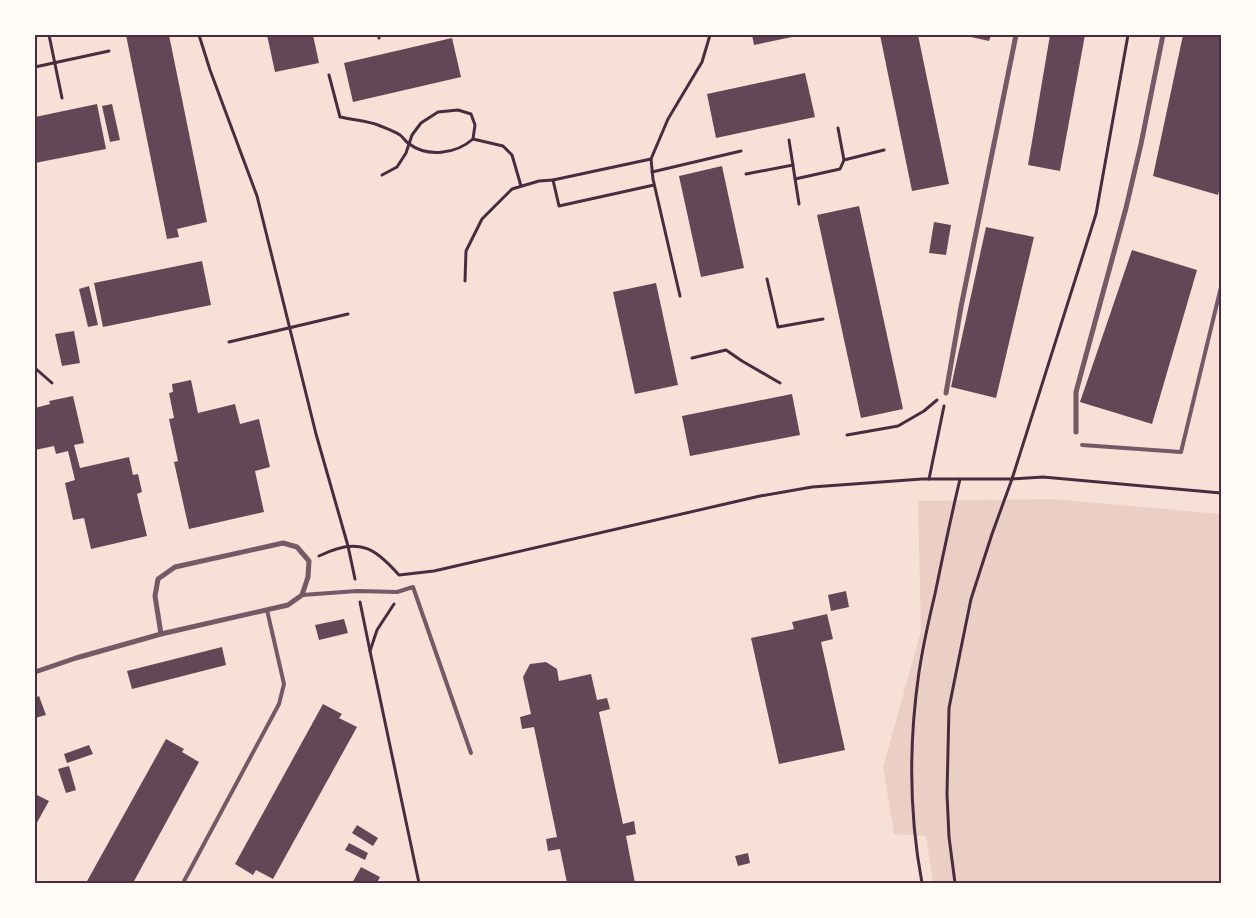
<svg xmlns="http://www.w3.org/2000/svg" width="1256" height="918" viewBox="0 0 1256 918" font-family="'Space Grotesk',sans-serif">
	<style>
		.green { fill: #ebcfc5 }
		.building { fill: #644757 }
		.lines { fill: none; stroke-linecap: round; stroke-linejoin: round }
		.path { stroke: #4a2c40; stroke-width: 3 }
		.service { stroke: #755966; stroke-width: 4 }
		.minor { stroke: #755966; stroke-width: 5 }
		.neatline { fill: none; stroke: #4a2c40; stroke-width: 2 }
	</style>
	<rect width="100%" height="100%" fill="#f7e1d7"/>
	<!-- green -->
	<path class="green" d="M1053 499 1221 514V883H933L926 836 894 834 883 767 921 631 918 501Z"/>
	<!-- building -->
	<g class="building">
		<path d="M126 35H169L207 222 177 229 179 237 167 239Z"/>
		<path d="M267 35H313L319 63 275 72Z"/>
		<path d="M752 35H797V36L754 45Z"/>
		<path d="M880 35H918L949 184 912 191Z"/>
		<path d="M971 35H991L989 41 971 37Z"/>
		<path d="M1050 35H1085L1060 171 1028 165Z"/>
		<path d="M1183 35H1221V182L1218 195 1153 176Z"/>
		<path d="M452 38 461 77 353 102 344 63Z"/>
		<path d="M805 73 815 117 716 138 707 94Z"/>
		<path d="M97 104 106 149 35 163V117Z"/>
		<path d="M112 104 120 140 110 142 102 106Z"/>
		<path d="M722 166 744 268 701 277 679 176Z"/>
		<path d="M859 206 903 409 861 418 817 215Z"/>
		<path d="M934 222 951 225 946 255 929 253Z"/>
		<path d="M986 227 1034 237 996 398 951 387Z"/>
		<path d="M1132 250 1197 270 1152 424 1080 402Z"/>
		<path d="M202 261 211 305 103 327 94 283Z"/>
		<path d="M656 283 678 385 635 394 613 292Z"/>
		<path d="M89 286 98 325 88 327 79 289Z"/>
		<path d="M74 331 80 363 62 366 55 334Z"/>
		<path d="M191 380 198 413 235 404 240 424 259 419 270 467 255 471 264 512 189 529 174 462 178 461 169 419 174 418 169 393 173 392 172 384Z"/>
		<path d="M792 394 800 435 690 456 682 416Z"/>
		<path d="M73 396 84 443 74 445 80 468 129 457 133 475 138 474 142 492 137 494 147 536 91 549 84 518 73 520 65 483 75 480 68 451 56 454 54 446 35 450V408L50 404 49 401Z"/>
		<path d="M846 591 849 607 831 611 828 595Z"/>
		<path d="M827 614 833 639 821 642 845 750 779 764 751 638 794 629 792 622Z"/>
		<path d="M344 619 348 633 319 640 315 625Z"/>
		<path d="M222 647 226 665 132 689 127 671Z"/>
		<path d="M546 662 557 669 559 681 591 674 597 700 607 698 610 709 599 712 623 824 634 821 636 834 626 836 635 883H567L560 849 548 851 546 839 557 837 534 727 522 729 520 717 531 714 523 677 530 664Z"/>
		<path d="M39 696 46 715 35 718V698Z"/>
		<path d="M323 704 342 714 339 718 357 727 273 879 256 870 253 875 235 864Z"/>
		<path d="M166 739 184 749 182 752 199 762 133 883H86Z"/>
		<path d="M89 745 93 754 67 763 64 754Z"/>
		<path d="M69 766 76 790 66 793 58 769Z"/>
		<path d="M35 794 49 801 35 826Z"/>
		<path d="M357 825 378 838 373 846 352 833Z"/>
		<path d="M349 843 368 853 365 860 345 850Z"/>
		<path d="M748 853 750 863 738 866 735 856Z"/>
		<path d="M361 867 380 877 378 881 382 883H352Z"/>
	</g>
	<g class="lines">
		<!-- path -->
		<g class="path">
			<path d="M49 35 62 98"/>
			<path d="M199 35 210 70 257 196 316 434 348 546 355 579"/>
			<path d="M379 35V38"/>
			<path d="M35 67 109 51"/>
			<path d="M329 75 340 117C353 120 367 121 378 125 385 128 394 131 400 135 403 137 405 141 408 143 427 158 456 154 473 139L503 146 512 155 521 186"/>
			<path d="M789 140 799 204"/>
			<path d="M844 160 884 150"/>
			<path d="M652 172 741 151"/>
			<path d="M746 174 793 165"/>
			<path d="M382 175 397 167 406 153 412 135 421 123 438 112 458 110 471 114 475 125 473 139"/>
			<path d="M795 179 840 169 844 160 838 128"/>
			<path d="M553 180 651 159"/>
			<path d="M767 279 778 327 823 319"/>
			<path d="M465 281 466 251 482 219 512 189 539 181 553 180 559 206 654 185"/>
			<path d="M680 296 653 179 651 159 668 119 702 62 710 35"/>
			<path d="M229 342 348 314"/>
			<path d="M692 358 726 350 742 361 780 383"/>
			<path d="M35 368 52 383"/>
			<path d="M847 435 898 426 924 411 937 400"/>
			<path d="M929 479 944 406"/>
			<path d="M319 556C333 549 350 543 365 548 377 551 391 566 399 575L434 571 760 496 812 487 922 479H1012L1043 477 1221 493"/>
			<path d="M360 602 370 651"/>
			<path d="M394 604 377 630 370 651 419 883"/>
			<path d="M922 883C909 814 909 741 919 672 923 646 929 619 935 594 943 555 951 517 960 479"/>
			<path d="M955 883 949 837 947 794 949 708 960 653 971 599 992 534 1012 479 1096 214 1128 35"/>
		</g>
		<!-- service -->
		<g class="service">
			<path d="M1082 445 1181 452 1221 287"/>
			<path d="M302 595 357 591 397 592 413 587 471 753"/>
			<path d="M183 883 279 704 284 684 267 610"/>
		</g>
		<!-- minor -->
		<g class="minor">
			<path d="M946 393 961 307 1016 35"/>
			<path d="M1076 432V392L1126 208 1141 144 1163 35"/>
			<path d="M35 672 76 658 161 634 288 605 302 595 308 577 309 561 297 547 283 543 175 567 158 579 155 596 161 634"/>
		</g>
	</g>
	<!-- border -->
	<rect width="1256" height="918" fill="none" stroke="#fffaf5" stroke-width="72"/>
	<rect x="36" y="36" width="1184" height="846" class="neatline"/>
</svg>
